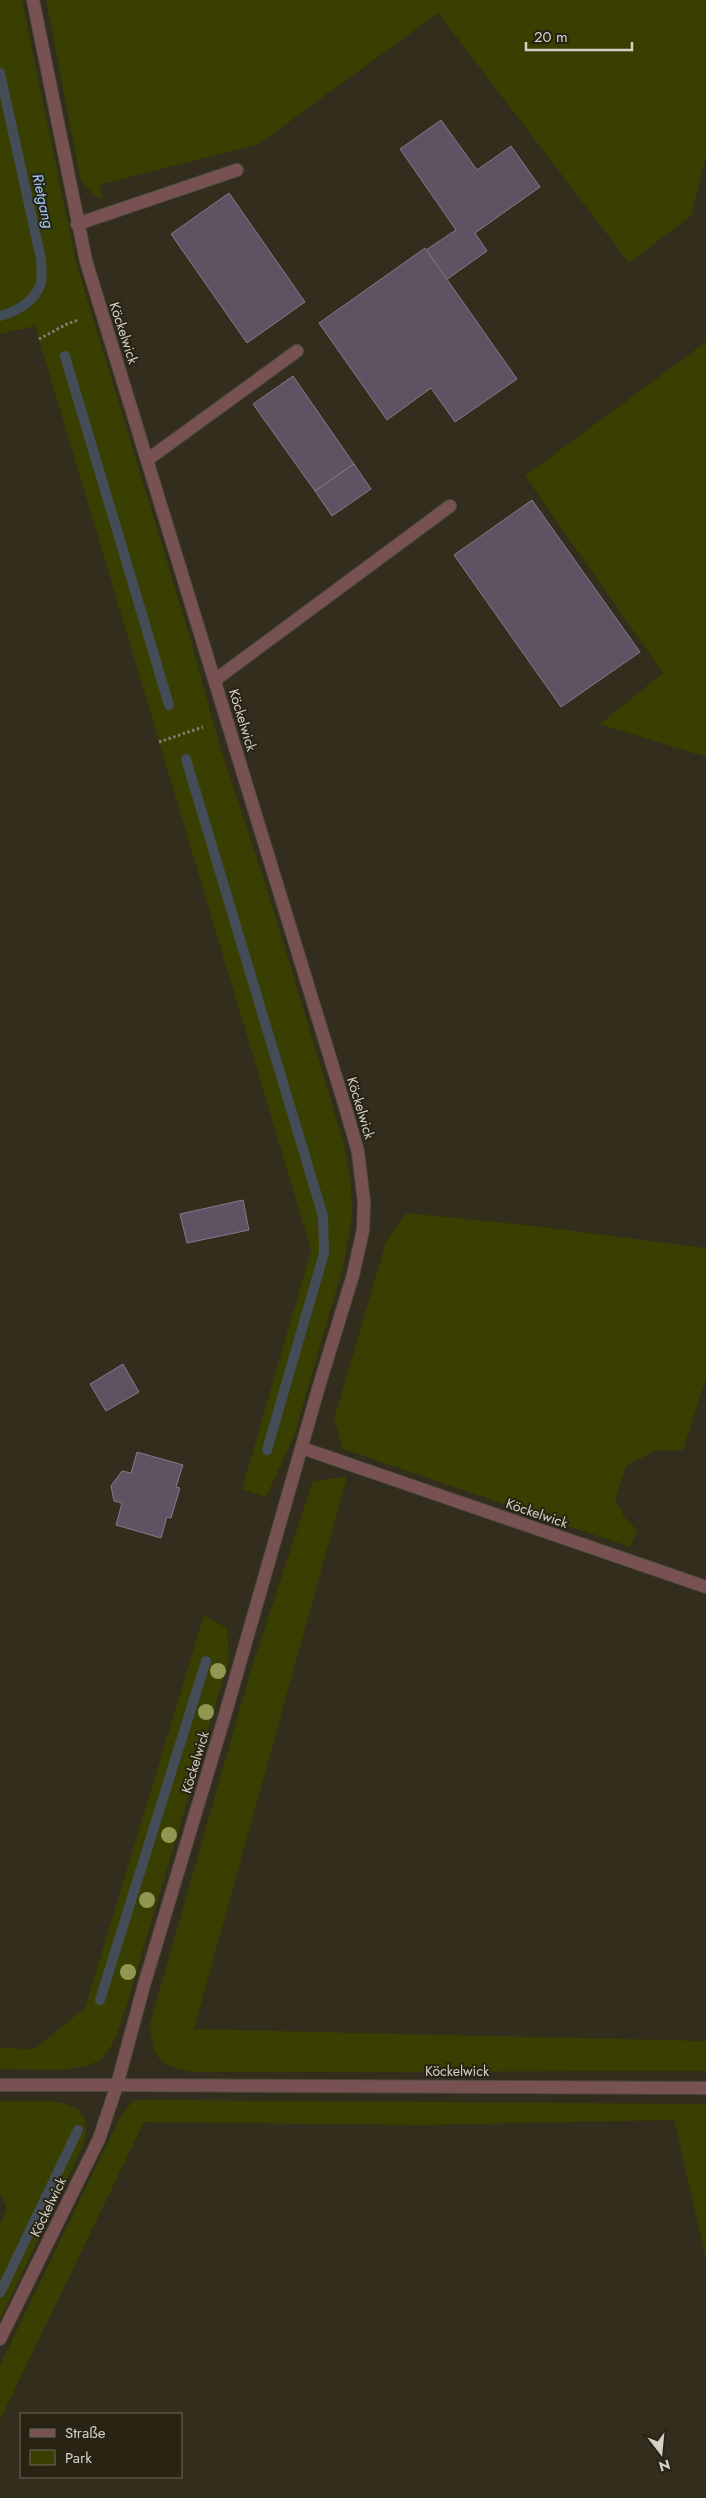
<svg xmlns="http://www.w3.org/2000/svg" width="706" height="2498" viewBox="0 0 706 2498" font-family="Jost,sans-serif">
	<style>
		.green { fill: #383f00 }
		.lines { fill: none; stroke-linecap: round; stroke-linejoin: round }
		.stream { stroke: #424d58; stroke-width: 10 }
		.building { fill: #5d5363; stroke: #847a8b }
		.minor-casing { stroke: #4f4b3c; stroke-width: 14 }
		.path { stroke: #817d70; stroke-width: 3; stroke-dasharray: 2.5 2.5; stroke-linecap: butt }
		.minor { stroke: #785252; stroke-width: 12 }
		.tree { fill: #8f9750 }
		.labels { text-anchor: middle; stroke-width: 4; stroke-linejoin: round; paint-order: stroke }
		.street-label { font-size: 14px; fill: #d4d1c7; stroke: #282313 }
		.water-label { font-size: 15px; font-style: italic; fill: #9dcdff; stroke: #282313 }
	</style>
	<rect width="100%" height="100%" fill="#322d1d"/>
	<!-- green -->
	<g class="green">
		<path d="M0 0H22L76 262 189 634 220 747 271 902 344 1144 351 1183 352 1218 343 1267 294 1436 266 1497 242 1489 311 1250 35 326 0 334Z"/>
		<path d="M46 0H706V155L691 216 629 263 438 13 259 144 99 185 103 200 93 194 81 181Z"/>
		<path d="M706 342V757L600 724 663 673 525 476Z"/>
		<path d="M406 1213 535 1226 706 1248V1378L683 1450 654 1451 626 1466 615 1500 625 1518 637 1530 630 1547 343 1449 334 1419 386 1242Z"/>
		<path d="M347 1477 194 2029 706 2041V2071L191 2072C157 2065 153 2058 150 2024L251 1670 313 1481Z"/>
		<path d="M204 1615 227 1628 229 1659 127 2004C121 2020 116 2044 103 2057 85 2075 25 2069 0 2069V2048L34 2049 85 2008Z"/>
		<path d="M143 2100 706 2104V2259L674 2120 424 2125 144 2122 0 2420V2365L120 2117 133 2101Z"/>
		<path d="M0 2101C39 2102 107 2090 80 2152L0 2319V2224L7 2209 0 2194Z"/>
	</g>
	<g class="lines">
		<!-- stream -->
		<g class="stream">
			<path d="M0 73 41 259C41 266 43 279 40 286 33 302 16 312 0 316"/>
			<path d="M65 356 169 705"/>
			<path d="M186 759 323 1216 324 1253 267 1450"/>
			<path d="M100 2000 206 1661"/>
			<path d="M0 2293 78 2130"/>
		</g>
	</g>
	<!-- building -->
	<g class="building">
		<path d="M441 120 477 170 511 146 540 187 475 233 487 251 446 280 426 250 456 230 400 149Z"/>
		<path d="M229 193 305 302 247 343 171 234Z"/>
		<path d="M425 248 517 379 455 422 431 388 387 420 319 323Z"/>
		<path d="M293 376 354 464 315 491 253 404Z"/>
		<path d="M354 464 371 489 332 516 315 491Z"/>
		<path d="M532 500 640 652 561 707 454 555Z"/>
		<path d="M243 1200 249 1230 187 1243 180 1214Z"/>
		<path d="M123 1364 139 1392 106 1411 90 1384Z"/>
		<path d="M137 1452 183 1465 176 1487 180 1488 171 1518 167 1517 161 1538 116 1525 122 1503 114 1501 111 1486 122 1471 131 1473Z"/>
	</g>
	<g class="lines">
		<!-- minor casing -->
		<g class="minor-casing">
			<g id="minor">
				<path d="M33 0 86 261 347 1113 358 1152 364 1202 363 1230 353 1275 319 1386 225 1715 144 1985 117 2085 706 2088"/>
				<path d="M77 224 237 170"/>
				<path d="M147 460 297 351"/>
				<path d="M215 680 450 506"/>
				<path d="M302 1448 706 1587"/>
				<path d="M0 2085H117L99 2139 0 2339"/>
			</g>
		</g>
		<!-- path -->
		<g class="path">
			<path d="M39 339 67 324 78 320"/>
			<path d="M159 742 203 727"/>
		</g>
		<!-- minor -->
		<use href="#minor" class="minor"/>
	</g>
	<!-- trees -->
	<g class="tree">
		<circle cx="218" cy="1671" r="8"/>
		<circle cx="206" cy="1712" r="8"/>
		<circle cx="169" cy="1835" r="8"/>
		<circle cx="147" cy="1900" r="8"/>
		<circle cx="128" cy="1972" r="8"/>
	</g>
	<g class="labels">
		<!-- street labels -->
		<g class="street-label">
			<text transform="translate(124 333) rotate(72)" y="5">Köckelwick</text>
			<text transform="translate(243 720) rotate(73)" y="5">Köckelwick</text>
			<text transform="translate(361 1108) rotate(73)" y="5">Köckelwick</text>
			<text transform="translate(537 1513) rotate(19)" y="5">Köckelwick</text>
			<text transform="translate(195 1762) rotate(-73)" y="5">Köckelwick</text>
			<text x="457" y="2076">Köckelwick</text>
			<text transform="translate(48 2207) rotate(-64)" y="5">Köckelwick</text>
		</g>
		<!-- water labels -->
		<g class="water-label">
			<text transform="translate(43 201) rotate(78)" y="5">Rietgang</text>
		</g>
	</g>
	<!-- legend -->
	<rect x="20" y="2413" width="162" height="65" fill="#282313" stroke="#6d695b"/>
	<rect x="30" y="2429" width="25" height="8" fill="#785252" stroke="#6d695b"/>
	<text x="65" y="2438" font-size="15" fill="#d4d1c7">Straße</text>
	<rect x="30" y="2450" width="25" height="15" fill="#383f00" stroke="#6d695b"/>
	<text x="65" y="2463" font-size="15" fill="#d4d1c7">Park</text>
	<!-- north arrow -->
	<g transform="translate(661 2453) rotate(164)" stroke="#282313" stroke-width="4" paint-order="stroke">
	<path d="M0-4L9 19L0 12L-9 19Z" fill="#d4d1c7"/>
	<text y="-8" font-size="14" font-weight="bold" text-anchor="middle" fill="#d4d1c7">N</text>
	</g>
	<!-- scale -->
	<path d="M526 42v8h106v-8" fill="none" stroke="#d4d1c7" stroke-width="2.5"/>
	<text x="534" y="42" font-size="15" fill="#d4d1c7" stroke="#282313" stroke-width="4" paint-order="stroke">20 m</text>
</svg>
